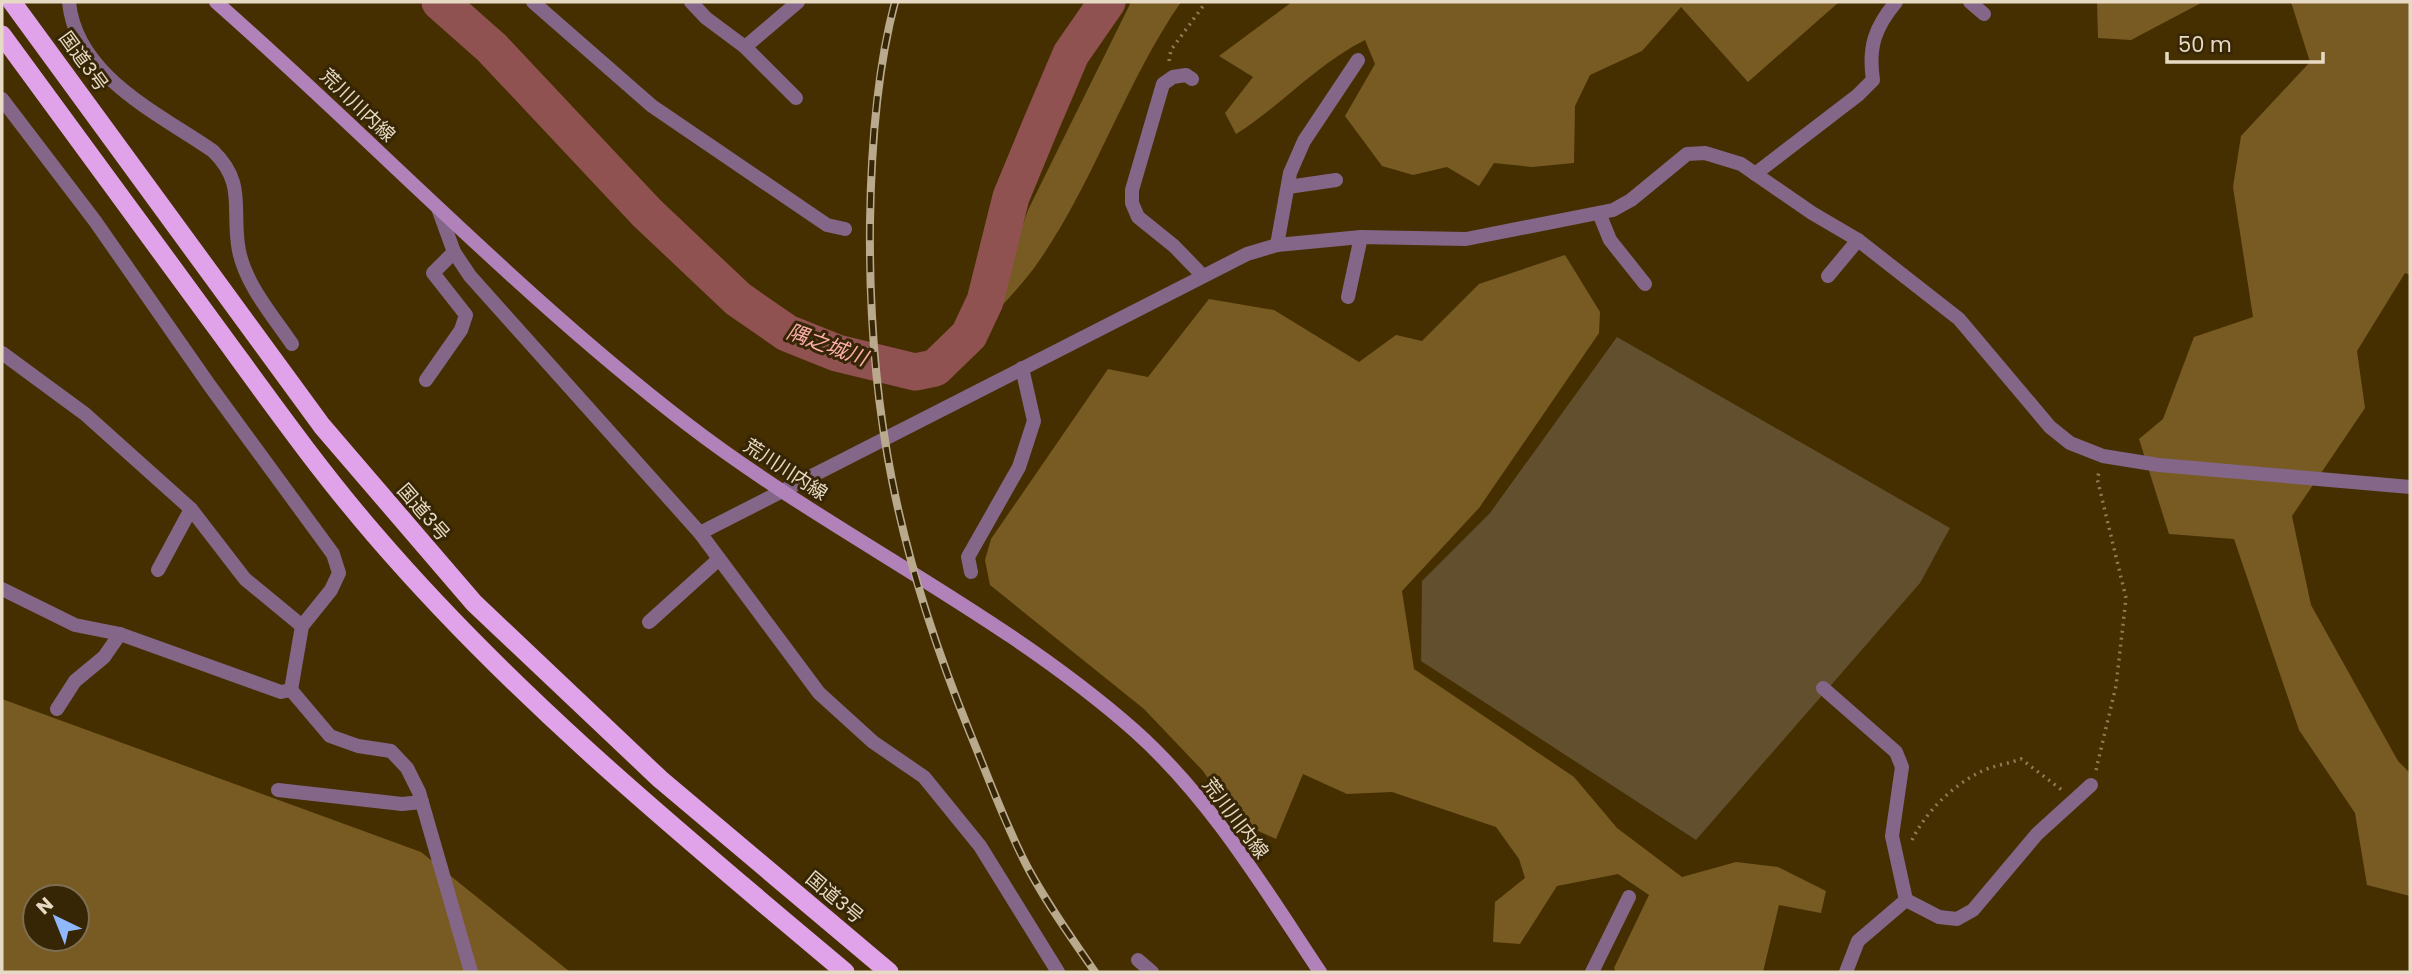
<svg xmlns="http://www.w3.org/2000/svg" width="2412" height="974" viewBox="0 0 2412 974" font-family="Poppins,'Noto Sans JP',sans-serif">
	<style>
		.green { fill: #614f2e }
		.forest { fill: #785b22; fill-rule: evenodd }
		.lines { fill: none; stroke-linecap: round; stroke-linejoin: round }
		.river { stroke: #905251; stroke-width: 37 }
		.path { stroke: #8e7c58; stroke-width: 3.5; stroke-dasharray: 2 5; stroke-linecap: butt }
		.minor { stroke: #846689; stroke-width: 14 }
		.tertiary { stroke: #846689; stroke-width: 14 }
		.secondary { stroke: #b181ba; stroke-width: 14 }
		.trunk { stroke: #e0a3ea; stroke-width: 19 }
		.rail-casing { stroke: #baaa8d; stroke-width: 8 }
		.rail { stroke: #372605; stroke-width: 5; stroke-dasharray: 16; stroke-linecap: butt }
		.labels { text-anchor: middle; stroke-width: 6; stroke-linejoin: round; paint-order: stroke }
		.street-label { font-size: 19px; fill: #e7dac4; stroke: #372605 }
		.water-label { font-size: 21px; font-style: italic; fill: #fbaeac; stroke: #372605 }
	</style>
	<rect width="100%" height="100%" fill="#452f00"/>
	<!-- green -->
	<path class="green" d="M1617 337 1950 528 1920 583 1696 840 1421 661 1422 581 1490 513Z"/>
	<!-- forest -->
	<g class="forest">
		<path d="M1131 2H1181C1125 83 1095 180 1039 261 1025 282 1006 300 990 319L1028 210Z"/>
		<path d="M1292 2H1839L1748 82 1681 7 1642 51 1590 75 1575 106 1574 163 1532 167 1494 163 1479 186 1447 167 1413 175 1382 166 1345 116 1375 64 1365 40C1317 64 1282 105 1236 134L1225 113 1253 77 1219 56Z"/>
		<path d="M2097 2H2203L2131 40 2098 38Z"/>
		<path d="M2291 2H2410V275L2405 273 2357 351 2365 408 2292 516 2311 605 2398 761 2410 773V896L2367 885 2355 813 2299 730 2234 539 2169 534 2139 439 2163 419 2194 337 2253 317 2233 187 2241 136 2310 62Z"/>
		<path d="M1565 255 1600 312 1599 333 1479 508 1402 591 1414 669 1574 777 1617 828 1682 877 1736 862 1778 867 1826 891 1821 913 1779 905 1763 972H1616L1614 968 1649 895 1618 874 1557 886 1520 944 1493 942 1495 902 1525 878 1519 859 1496 827 1392 792 1347 794 1303 774 1276 839 1237 821 1203 771 1144 709 990 585 985 560 991 539 1108 369 1148 377 1209 299 1274 310 1359 362 1396 335 1422 341 1479 284Z"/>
		<path d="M2 699 421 852 570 972H2ZM35 897H77V939H35Z"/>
	</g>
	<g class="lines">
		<!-- river -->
		<path class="river" d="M440 2 492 48 647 213 738 299 787 333 837 353 915 372 935 368 969 335 985 301 1011 197 1042 122 1071 54 1107 2"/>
		<!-- path -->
		<g class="path">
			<path d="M1169 61 1171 50 1206 2"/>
			<path d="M2096 770 2116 686 2126 598 2097 478 2099 473"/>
			<path d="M1912 840C1925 813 1951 787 1978 773 1991 766 2007 764 2021 759L2062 790"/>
		</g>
		<!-- minor -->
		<g class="minor">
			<path d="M69 2C76 76 158 113 213 151 247 184 231 210 239 251 246 285 273 316 292 344"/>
			<path d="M533 2 652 106 827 225 845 229"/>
			<path d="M691 2 706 18 745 47 796 98"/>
			<path d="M1970 2 1984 14"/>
			<path d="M745 47 798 2"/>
			<path d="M1192 79 1186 75 1173 77 1163 84 1132 190V203L1138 217 1174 246 1203 276"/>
			<path d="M2 99 95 221 210 386 333 554 339 573 331 590 302 626 291 690 330 736 358 746 391 751 407 768 419 792 471 972"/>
			<path d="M1755 174 1858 95 1873 80C1868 47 1875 27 1896 2"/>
			<path d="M1288 187 1336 180"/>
			<path d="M1599 213 1610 240 1645 284"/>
			<path d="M1277 245 1290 173 1304 141 1358 60"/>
			<path d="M1828 276 1858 240"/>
			<path d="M1348 297 1361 237"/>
			<path d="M2 353 85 414 191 509 245 579 302 626"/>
			<path d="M426 380 461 330 466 315 433 273 454 252"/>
			<path d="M700 533 1247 254 1277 245 1361 237 1466 239 1613 210 1631 200 1687 154 1705 153 1741 164 1812 213 1858 240 1959 319 2050 427 2070 443 2103 456 2159 465 2410 487"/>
			<path d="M158 570 191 509"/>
			<path d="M971 572 968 557 1019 467 1034 421 1022 368"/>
			<path d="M2 589 75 625 120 634 281 692 291 690"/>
			<path d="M649 622 719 559"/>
			<path d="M1823 688 1896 752 1902 767 1892 836 1906 900"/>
			<path d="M57 709 75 681 104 657 120 634"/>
			<path d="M278 790 402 804 422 802"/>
			<path d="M1138 960 1152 972"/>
			<path d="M1592 972 1629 897"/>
			<path d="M1846 972 1858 941 1906 900 1939 917 1957 919 1973 910 2037 834 2091 785"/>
		</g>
		<!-- tertiary -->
		<path class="tertiary" d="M438 208 454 252 470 276 700 533 819 693 873 742 924 777 980 846 1058 972"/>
		<!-- secondary -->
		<path class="secondary" d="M216 2C374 141 519 295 687 424 830 534 999 611 1135 731 1211 799 1264 888 1320 972"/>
		<!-- trunk -->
		<g class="trunk">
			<path d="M12 2 322 426 474 603 660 779 889 972"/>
			<path d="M2 35C73 132 145 230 216 327 268 398 318 469 375 535 515 698 681 834 845 972"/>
		</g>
		<!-- rail casing -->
		<g class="rail-casing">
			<path id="rail" d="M895 2C876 73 871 150 870 223 868 413 899 557 970 733 989 779 1006 827 1029 870 1048 905 1072 939 1095 972"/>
		</g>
		<!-- rail -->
		<use href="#rail" class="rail"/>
	</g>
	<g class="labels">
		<!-- street labels -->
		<g class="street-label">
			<text transform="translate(84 61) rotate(54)" y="7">国道3号</text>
			<text transform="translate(358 105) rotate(44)" y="7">荒川川内線</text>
			<text transform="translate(786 469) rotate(33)" y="7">荒川川内線</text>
			<text transform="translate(424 512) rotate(49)" y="7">国道3号</text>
			<text transform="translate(1236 818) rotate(53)" y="7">荒川川内線</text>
			<text transform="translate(835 897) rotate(40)" y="7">国道3号</text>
		</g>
		<!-- water labels -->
		<g class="water-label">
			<text transform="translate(827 345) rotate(20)" y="7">隅之城川</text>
		</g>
	</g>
	<!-- border -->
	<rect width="2412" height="974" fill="none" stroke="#e7dac4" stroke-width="7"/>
	<!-- north arrow -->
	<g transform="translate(56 918) rotate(317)"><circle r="33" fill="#372605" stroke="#7d6e51" stroke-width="2"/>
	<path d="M0-5L12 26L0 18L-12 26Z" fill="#90b8fd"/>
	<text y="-10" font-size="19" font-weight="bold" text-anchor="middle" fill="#e7dac4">N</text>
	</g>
	<!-- scale -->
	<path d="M2167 52v10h156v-10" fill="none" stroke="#e7dac4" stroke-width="3.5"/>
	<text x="2178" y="52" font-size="21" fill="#e7dac4" stroke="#372605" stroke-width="5" paint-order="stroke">50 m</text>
</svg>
